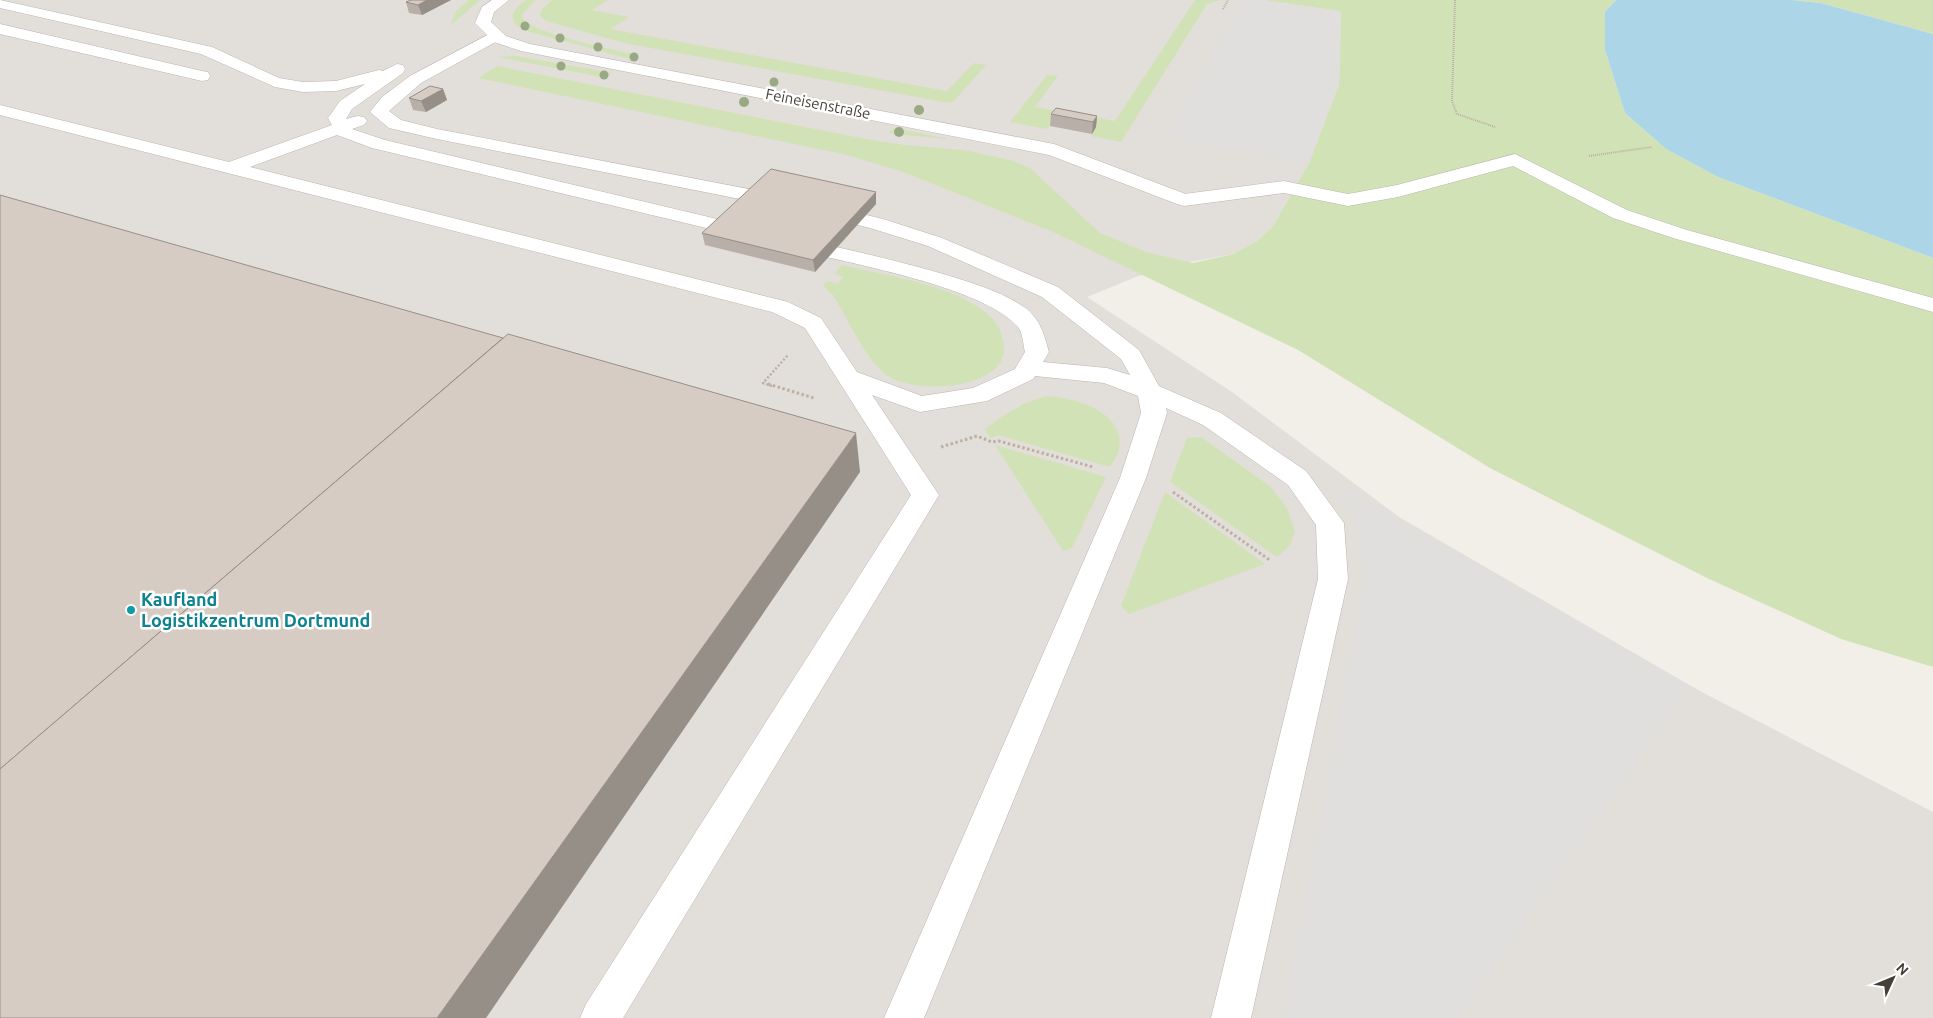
<svg xmlns="http://www.w3.org/2000/svg" width="1933" height="1018" viewBox="0 0 1933 1018" font-family="Ubuntu,sans-serif">
	<style>
		.industrial { fill: #e2deda }
		.green { fill: #d2e2b7 }
		.parking { fill: #e1dfdd }
		.water { fill: #add5e8 }
		.lines { fill: none; stroke-linecap: round; stroke-linejoin: round }
		.lane-casing { stroke: #bdb5ad; stroke-width: 1 }
		.street-casing { stroke: #bdb5ad; stroke-width: 1 }
		.path-far2 { stroke: #bdb0a0; stroke-width: 2; stroke-dasharray: 1 1; stroke-linecap: butt }
		.path-far1 { stroke: #bdb0a0; stroke-width: 2.5; stroke-dasharray: 2 2; stroke-linecap: butt }
		.path { stroke: #bdb0a0; stroke-width: 3; stroke-dasharray: 2.5 2.5; stroke-linecap: butt }
		.lane { fill: #fff; fill-rule: evenodd }
		.street { fill: #fff; fill-rule: evenodd }
		.tree { fill: #99a984 }
		.wall { fill: #b8afa8 }
		.shaded-wall { fill: #968f88 }
		.building { fill: #d6ccc3; stroke: #968f88 }
		.culture-dot { fill: #0f9aa8; stroke: #fff; stroke-width: 2 }
		.labels { text-anchor: middle; stroke-width: 5; stroke-linejoin: round; paint-order: stroke }
		.far-street-label { font-size: 15px; fill: #453f38; stroke: #fff }
		.culture-label { font-size: 18px; font-weight: bold; fill: #0d838f; stroke: #fff; text-anchor: start }
	</style>
	<rect width="100%" height="100%" fill="#f2efe9"/>
	<!-- industrial -->
	<path class="industrial" d="M0 0H1342L1339 84 1309 163 1273 226 1257 241 1233 254 1158 268 1087 297 1232 392 1399 517 1698 690 1933 812V1018H0Z"/>
	<!-- green -->
	<g class="green">
		<path d="M469 0H480L450 26 456 11Z"/>
		<path d="M526 0H536L522 14 523 19C538 35 612 49 637 55L630 59 523 30C506 19 512 10 526 0Z"/>
		<path d="M552 0H608L592 10 629 17 610 29 947 91 974 63 986 65 954 101 949 103 624 43 546 21 540 16 541 10Z"/>
		<path d="M1195 0H1221L1207 4 1121 142 1091 136 1096 127 1055 119 1047 129 1010 122 1047 75 1058 76 1035 107 1115 121Z"/>
		<path d="M1265 0H1616L1605 12V50L1625 113 1666 149 1718 177 1933 258V667L1841 639 1707 578 1490 468 1298 350 1053 232 903 172 847 155 478 78 497 66 866 139 905 145 964 150 1014 161 1030 168 1100 233 1146 252 1193 263 1233 254 1257 241 1273 226 1309 163 1339 84 1341 11Z"/>
		<path d="M1791 0H1933V34L1821 3Z"/>
		<path d="M516 56 612 73 606 78 497 57Z"/>
		<path d="M894 128 954 140 888 133Z"/>
		<path d="M842 265C887 276 948 283 985 312 995 319 1000 328 1003 340 1016 389 917 396 888 376 866 361 848 319 833 295L823 286 827 281 838 284 843 277 834 274Z"/>
		<path d="M1048 396C1075 398 1126 412 1119 449 1118 455 1113 462 1110 467L998 435 990 438 985 429C1006 413 1022 402 1048 396Z"/>
		<path d="M1201 437 1271 487 1287 508 1295 531 1290 545 1277 557 1170 482 1187 438Z"/>
		<path d="M995 445 1106 477 1072 548 1063 551Z"/>
		<path d="M1165 492 1265 564 1129 614 1121 606Z"/>
	</g>
	<!-- parking -->
	<g class="parking">
		<path d="M1243 0H1259L1341 12 1339 84 1309 163 1165 137Z"/>
		<path d="M1332 482 1690 686 1458 1018H1283L1364 583 1361 527Z"/>
	</g>
	<!-- water -->
	<path class="water" d="M1616 0H1791L1821 3 1933 34V258L1718 177 1666 149 1625 113 1605 50V12Z"/>
	<g class="lines">
		<!-- lane casing -->
		<g class="lane-casing">
			<g id="lane">
				<path d="M0 0 212 47 279 78 303 82 336 81 379 70 383 71 397 64 403 65 405 69 403 73 352 109 346 119 358 116 364 117 367 121 364 125 352 129 385 140 755 228 758 232 755 236 748 238 372 148 337 135 250 167 788 302 821 318 857 372 922 396 973 388 1015 369 1025 352C1023 344 1023 333 1018 327 983 286 842 262 788 248L785 244 788 240 795 238C847 249 899 261 950 276 975 284 1002 292 1024 307 1040 318 1044 334 1049 352L1043 362 1107 368 1130 375 1121 359 1042 297 928 246 870 228 818 215 815 211 818 207 825 205 883 219 942 238 1058 287 1139 350 1159 386 1221 413 1306 471 1344 523 1348 579 1251 1018H1211L1318 579 1316 525 1288 485 1203 425 1166 408 1167 413 1146 478 924 1018H884L1120 478 1141 413 1138 396 1104 383 1035 376 1033 379 987 401 920 412 872 395 939 495 623 1018H580L586 1004 911 495 805 328 772 312 0 115V105L229 162 332 125 328 118 340 101 365 84 336 91 303 92 275 87 201 54 0 8Z"/>
				<path d="M0 24 202 71 208 72 210 76 208 80 202 81 0 34Z"/>
				<path d="M495 31 501 33 503 36 501 39 421 83 389 111 401 120 437 129 780 195 787 197 790 201 787 205 780 207 437 139 389 128 370 112 382 97 410 76Z"/>
				<path d="M1515 154 1627 210 1687 230 1933 298V312L1673 238 1613 218 1513 166 1398 197 1348 206 1284 193 1184 206 1177 204 1174 200 1177 196 1184 194 1284 181 1348 194 1397 185Z"/>
			</g>
		</g>
		<!-- street casing -->
		<g class="street-casing">
			<path id="street" d="M492 0H509L494 12 491 22 506 36 530 44 1054 144 1191 196 1194 200 1191 204H1177L1049 155 521 51 494 42 475 23 482 7Z"/>
		</g>
		<!-- path-far2 -->
		<g class="path-far2">
			<path d="M1455 0 1452 101 1457 114 1495 127"/>
			<path d="M1223 9 1228 0"/>
			<path d="M1589 156 1652 147"/>
		</g>
		<!-- path-far1 -->
		<path class="path-far1" d="M772 386 763 383 788 355"/>
		<!-- path -->
		<g class="path">
			<path d="M768 384 814 398"/>
			<path d="M941 447 977 436 992 442 999 441 1093 467"/>
			<path d="M1173 492 1271 561"/>
		</g>
		<!-- lane -->
		<use href="#lane" class="lane"/>
		<!-- street -->
		<use href="#street" class="street"/>
	</g>
	<!-- trees -->
	<g class="tree">
		<circle cx="525" cy="26" r="4.5"/>
		<circle cx="560" cy="38" r="4.5"/>
		<circle cx="598" cy="47" r="4.5"/>
		<circle cx="634" cy="57" r="4.5"/>
		<circle cx="561" cy="66" r="4.5"/>
		<circle cx="604" cy="75" r="4.5"/>
		<circle cx="774" cy="82" r="4.5"/>
		<circle cx="744" cy="102" r="5"/>
		<circle cx="919" cy="110" r="5"/>
		<circle cx="899" cy="132" r="5"/>
	</g>
	<!-- wall -->
	<g class="wall">
		<path d="M411 0H451L422 15 409 13 406 2Z"/>
		<path d="M443 89 447 100 426 112 413 110 409 98Z"/>
		<path d="M1051 114 1097 116 1096 127 1092 134 1050 126Z"/>
		<path d="M876 204 815 272 705 245 702 233Z"/>
	</g>
	<!-- shaded-wall -->
	<g class="shaded-wall">
		<path d="M427 0H451L422 15 418 5Z"/>
		<path d="M443 89 447 100 426 112 421 101Z"/>
		<path d="M1097 116 1096 127 1092 134 1093 122Z"/>
		<path d="M876 192V204L815 272 813 260Z"/>
		<path d="M856 433 860 472 486 1018H437Z"/>
	</g>
	<!-- building -->
	<g class="building">
		<path d="M411 0H427L418 5 406 2Z"/>
		<path d="M430 86 443 89 421 101 409 98Z"/>
		<path d="M1056 108 1097 116 1093 122 1051 114Z"/>
		<path d="M771 169 876 192 813 260 702 233Z"/>
		<path d="M0 195 503 338 0 769Z"/>
		<path d="M508 334 856 433 437 1018H0V769Z"/>
	</g>
	<!-- markers -->
	<circle class="culture-dot" cx="131" cy="610" r="5"/>
	<g class="labels">
		<!-- far-street labels -->
		<g class="far-street-label">
			<text transform="translate(818 104) rotate(11)" y="5">Feineisenstraße</text>
		</g>
		<!-- culture labels -->
		<g class="culture-label">
			<text x="141" y="606">Kaufland<tspan x="141" dy="21">Logistikzentrum Dortmund</tspan></text>
		</g>
	</g>
	<!-- north arrow -->
	<g transform="translate(1893 978) rotate(46)" stroke="#ffffff" stroke-width="4" paint-order="stroke">
	<path d="M0-4L9 19L0 12L-9 19Z" fill="#453f38"/>
	<text y="-8" font-size="14" font-weight="bold" text-anchor="middle" fill="#453f38">N</text>
	</g>
</svg>
